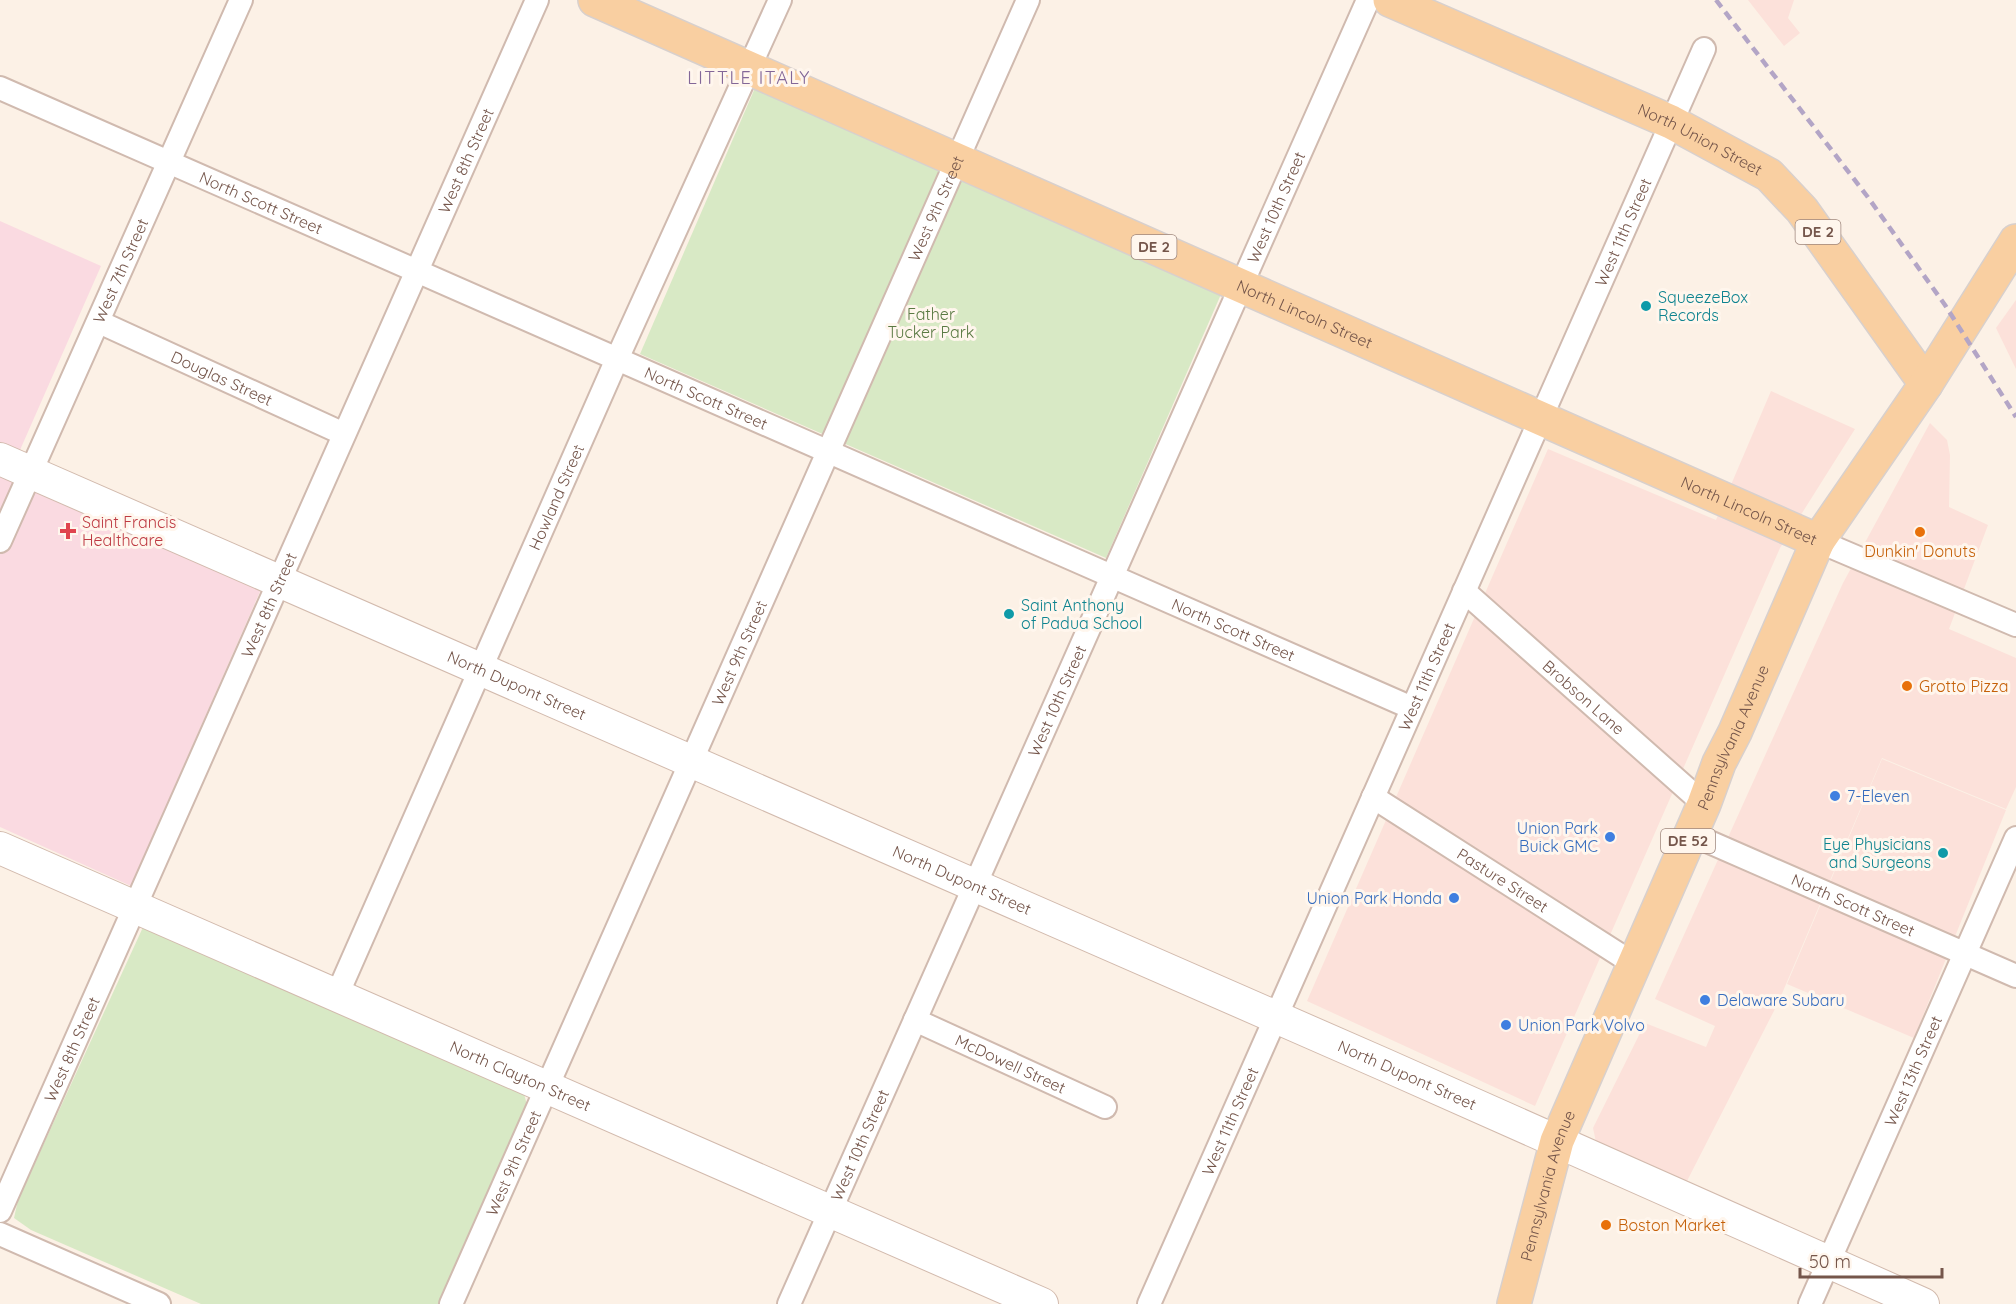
<svg xmlns="http://www.w3.org/2000/svg" width="2016" height="1304" viewBox="0 0 2016 1304" font-family="Quicksand,sans-serif">
	<style>
		.commercial { fill: #fce1da }
		.medical { fill: #fadae1 }
		.green { fill: #d8e9c5 }
		.lines { fill: none; stroke-linecap: round; stroke-linejoin: round }
		.street-casing { stroke: #d0baaf; stroke-width: 26 }
		.secondary-casing { stroke: #d2baad; stroke-width: 34 }
		.primary-casing { stroke: #d8d0cd; stroke-width: 36 }
		.street { stroke: #fff; stroke-width: 22 }
		.secondary { stroke: #fff; stroke-width: 32 }
		.primary { stroke: #f9cfa1; stroke-width: 33 }
		.rail { stroke: #b3a5c6; stroke-width: 4.5; stroke-dasharray: 9 6; stroke-linecap: butt }
		.culture-dot { fill: #0f9aa8; stroke: #fff6ed; stroke-width: 2 }
		.health-dot { fill: #e0444e; stroke: #fff6ed; stroke-width: 2 }
		.food-dot { fill: #e8710a; stroke: #fff6ed; stroke-width: 2 }
		.shop-dot { fill: #3f7fe0; stroke: #fff6ed; stroke-width: 2 }
		.labels { text-anchor: middle; stroke-width: 6; stroke-linejoin: round; paint-order: stroke }
		.shield { fill: #fff6ed; stroke: #9e867c; stroke-width: 1.5 }
		.shield-label { font-size: 15px; font-weight: bold; fill: #75564b }
		.street-label { font-size: 16px; fill: #75564b; stroke: #fff6ed }
		.culture-label { font-size: 16px; fill: #0d838f; stroke: #fff6ed; text-anchor: start }
		.park-label { font-size: 16px; fill: #5a7a43; stroke: #fff6ed }
		.health-label { font-size: 16px; fill: #be3a42; stroke: #fff6ed; text-anchor: start }
		.food-label { font-size: 16px; fill: #c56008; stroke: #fff6ed; text-anchor: start }
		.shop-label { font-size: 16px; fill: #366cbe; stroke: #fff6ed; text-anchor: start }
		.neighbourhood-label { font-size: 18px; letter-spacing: 1.5px; fill: #836798; stroke: #fff6ed }
	</style>
	<rect width="100%" height="100%" fill="#fcf1e6"/>
	<!-- commercial -->
	<g class="commercial">
		<path d="M1748 0H1794L1788 18 1800 33 1784 46Z"/>
		<path d="M2016 300V369L1996 328Z"/>
		<path d="M1771 391 1855 429 1780 548 1535 1106 1307 1001 1548 449 1716 520Z"/>
		<path d="M1930 423 1947 440 1950 455 1949 507 1988 525 1949 629 2016 658V787L2006 809 1882 758 1778 1003 1687 1181 1596 1142 1593 1128 1645 1023 1706 1047 1715 1026 1655 999 1843 583Z"/>
		<path d="M1882 759 2006 810 1914 1038 1787 984Z"/>
	</g>
	<!-- medical -->
	<path class="medical" d="M0 221 101 266 9 475 262 587 131 886 0 827Z"/>
	<!-- green -->
	<g class="green">
		<path d="M755 88 1222 292 1106 558 640 354Z"/>
		<path d="M144 925 523 1090 527 1105 523 1118 439 1304H201L31 1230 14 1218 18 1200Z"/>
	</g>
	<g class="lines">
		<!-- street casing -->
		<g class="street-casing">
			<g id="street">
				<path id="s1" d="M0 88 1412 708"/>
				<path id="s2" d="M99 322 344 434"/>
				<path id="s3" d="M0 541 241 0"/>
				<path d="M1818 541 2016 625"/>
				<path id="s4" d="M1464 591 1704 804"/>
				<path id="s5" d="M1373 797 1634 964"/>
				<path id="s6" d="M1691 834 2016 976"/>
				<path id="s7" d="M337 995 617 359 780 0"/>
				<path id="s8" d="M915 1020 1105 1107"/>
				<path id="s9" d="M0 1211 537 0"/>
				<path d="M0 1234 159 1304"/>
				<path id="s10" d="M451 1304 1028 0"/>
				<path id="s11" d="M789 1304 1368 0"/>
				<path id="s12" d="M1149 1304 1704 49"/>
				<path id="s13" d="M1810 1304 2016 838"/>
			</g>
		</g>
		<!-- secondary casing -->
		<g class="secondary-casing">
			<g id="secondary">
				<path id="s14" d="M0 459 1383 1064 1923 1304"/>
				<path id="s15" d="M0 848 1042 1304"/>
			</g>
		</g>
		<!-- primary casing -->
		<g class="primary-casing">
			<g id="primary">
				<path id="s16" d="M595 0 1818 541"/>
				<path id="s17" d="M1390 0 1671 122 1769 175 1802 210 1926 384"/>
				<path id="s18" d="M1514 1304 1557 1141 1704 804 1719 763 1735 732 1818 541 1926 384 2016 241"/>
			</g>
		</g>
		<!-- street -->
		<use href="#street" class="street"/>
		<!-- secondary -->
		<use href="#secondary" class="secondary"/>
		<!-- primary -->
		<use href="#primary" class="primary"/>
		<!-- rail -->
		<path class="rail" d="M1716 0 1867 196 1945 305 2016 417"/>
	</g>
	<!-- markers -->
	<g class="culture-dot">
		<circle cx="1646" cy="306" r="6"/>
		<circle cx="1009" cy="614" r="6"/>
		<circle cx="1943" cy="853" r="6"/>
	</g>
	<path class="health-dot" d="M65 522h6v6h6v6h-6v6h-6v-6h-6v-6h6z"/>
	<g class="food-dot">
		<circle cx="1920" cy="532" r="6"/>
		<circle cx="1907" cy="686" r="6"/>
		<circle cx="1606" cy="1225" r="6"/>
	</g>
	<g class="shop-dot">
		<circle cx="1835" cy="796" r="6"/>
		<circle cx="1610" cy="837" r="6"/>
		<circle cx="1454" cy="898" r="6"/>
		<circle cx="1705" cy="1000" r="6"/>
		<circle cx="1506" cy="1025" r="6"/>
	</g>
	<g class="labels">
		<!-- shield labels -->
		<g class="shield">
			<rect x="1795.5" y="220" width="45" height="24" rx="4.5"/>
			<rect x="1131.5" y="235" width="45" height="24" rx="4.5"/>
			<rect x="1661" y="829" width="54" height="24" rx="4.5"/>
		</g>
		<g class="shield-label">
			<text x="1818" y="237">DE 2</text>
			<text x="1154" y="252">DE 2</text>
			<text x="1688" y="846">DE 52</text>
		</g>
		<!-- street labels -->
		<g class="street-label">
			<text dy="6" stroke="none"><textPath href="#s17" startOffset="340">North Union Street</textPath></text>
			<text dy="6" stroke="none"><textPath href="#s9" startOffset="1149">West 8th Street</textPath></text>
			<text dy="6" stroke="none"><textPath href="#s1" startOffset="285">North Scott Street</textPath></text>
			<text dy="6" stroke="none"><textPath href="#s10" startOffset="1198">West 9th Street</textPath></text>
			<text dy="6" stroke="none"><textPath href="#s11" startOffset="1200">West 10th Street</textPath></text>
			<text dy="6" stroke="none"><textPath href="#s12" startOffset="1172">West 11th Street</textPath></text>
			<text dy="6" stroke="none"><textPath href="#s3" startOffset="296">West 7th Street</textPath></text>
			<text dy="6" stroke="none"><textPath href="#s16" startOffset="776">North Lincoln Street</textPath></text>
			<text dy="6" stroke="none"><textPath href="#s2" startOffset="135">Douglas Street</textPath></text>
			<text dy="6" stroke="none"><textPath href="#s1" startOffset="771">North Scott Street</textPath></text>
			<text dy="6" stroke="none"><textPath href="#s7" startOffset="544">Howland Street</textPath></text>
			<text dy="6" stroke="none"><textPath href="#s16" startOffset="1262">North Lincoln Street</textPath></text>
			<text dy="6" stroke="none"><textPath href="#s9" startOffset="663">West 8th Street</textPath></text>
			<text dy="6" stroke="none"><textPath href="#s1" startOffset="1347">North Scott Street</textPath></text>
			<text dy="6" stroke="none"><textPath href="#s10" startOffset="712">West 9th Street</textPath></text>
			<text dy="6" stroke="none"><textPath href="#s12" startOffset="686">West 11th Street</textPath></text>
			<text dy="6" stroke="none"><textPath href="#s14" startOffset="564">North Dupont Street</textPath></text>
			<text dy="6" stroke="none"><textPath href="#s4" startOffset="160">Brobson Lane</textPath></text>
			<text dy="6" stroke="none"><textPath href="#s11" startOffset="660">West 10th Street</textPath></text>
			<text dy="6" stroke="none"><textPath href="#s18" startOffset="609">Pennsylvania Avenue</textPath></text>
			<text dy="6" stroke="none"><textPath href="#s14" startOffset="1050">North Dupont Street</textPath></text>
			<text dy="6" stroke="none"><textPath href="#s5" startOffset="154">Pasture Street</textPath></text>
			<text dy="6" stroke="none"><textPath href="#s6" startOffset="177">North Scott Street</textPath></text>
			<text dy="6" stroke="none"><textPath href="#s9" startOffset="177">West 8th Street</textPath></text>
			<text dy="6" stroke="none"><textPath href="#s8" startOffset="105">McDowell Street</textPath></text>
			<text dy="6" stroke="none"><textPath href="#s13" startOffset="255">West 13th Street</textPath></text>
			<text dy="6" stroke="none"><textPath href="#s14" startOffset="1536">North Dupont Street</textPath></text>
			<text dy="6" stroke="none"><textPath href="#s15" startOffset="568">North Clayton Street</textPath></text>
			<text dy="6" stroke="none"><textPath href="#s12" startOffset="200">West 11th Street</textPath></text>
			<text dy="6" stroke="none"><textPath href="#s11" startOffset="174">West 10th Street</textPath></text>
			<text dy="6" stroke="none"><textPath href="#s10" startOffset="154">West 9th Street</textPath></text>
			<text dy="6" stroke="none"><textPath href="#s18" startOffset="123">Pennsylvania Avenue</textPath></text>
		</g>
		<!-- culture labels -->
		<g class="culture-label">
			<text x="1658" y="303">SqueezeBox<tspan x="1658" dy="18">Records</tspan></text>
			<text x="1021" y="611">Saint Anthony<tspan x="1021" dy="18">of Padua School</tspan></text>
			<text x="1931" y="850" text-anchor="end">Eye Physicians<tspan x="1931" dy="18">and Surgeons</tspan></text>
		</g>
		<!-- park labels -->
		<g class="park-label">
			<text x="931" y="320">Father<tspan x="931" dy="18">Tucker Park</tspan></text>
		</g>
		<!-- health labels -->
		<g class="health-label">
			<text x="82" y="528">Saint Francis<tspan x="82" dy="18">Healthcare</tspan></text>
		</g>
		<!-- food labels -->
		<g class="food-label">
			<text x="1920" y="557" text-anchor="middle">Dunkin' Donuts</text>
			<text x="1919" y="692">Grotto Pizza</text>
			<text x="1618" y="1231">Boston Market</text>
		</g>
		<!-- shop labels -->
		<g class="shop-label">
			<text x="1847" y="802">7-Eleven</text>
			<text x="1598" y="834" text-anchor="end">Union Park<tspan x="1598" dy="18">Buick GMC</tspan></text>
			<text x="1442" y="904" text-anchor="end">Union Park Honda</text>
			<text x="1717" y="1006">Delaware Subaru</text>
			<text x="1518" y="1031">Union Park Volvo</text>
		</g>
		<!-- neighbourhood labels -->
		<g class="neighbourhood-label">
			<text x="749" y="84">LITTLE ITALY</text>
		</g>
	</g>
	<!-- scale -->
	<path d="M1800 1268v9h142v-9" fill="none" stroke="#75564b" stroke-width="3"/>
	<text x="1809" y="1268" font-size="18" fill="#75564b" stroke="#fff6ed" stroke-width="4.5" paint-order="stroke">50 m</text>
</svg>
